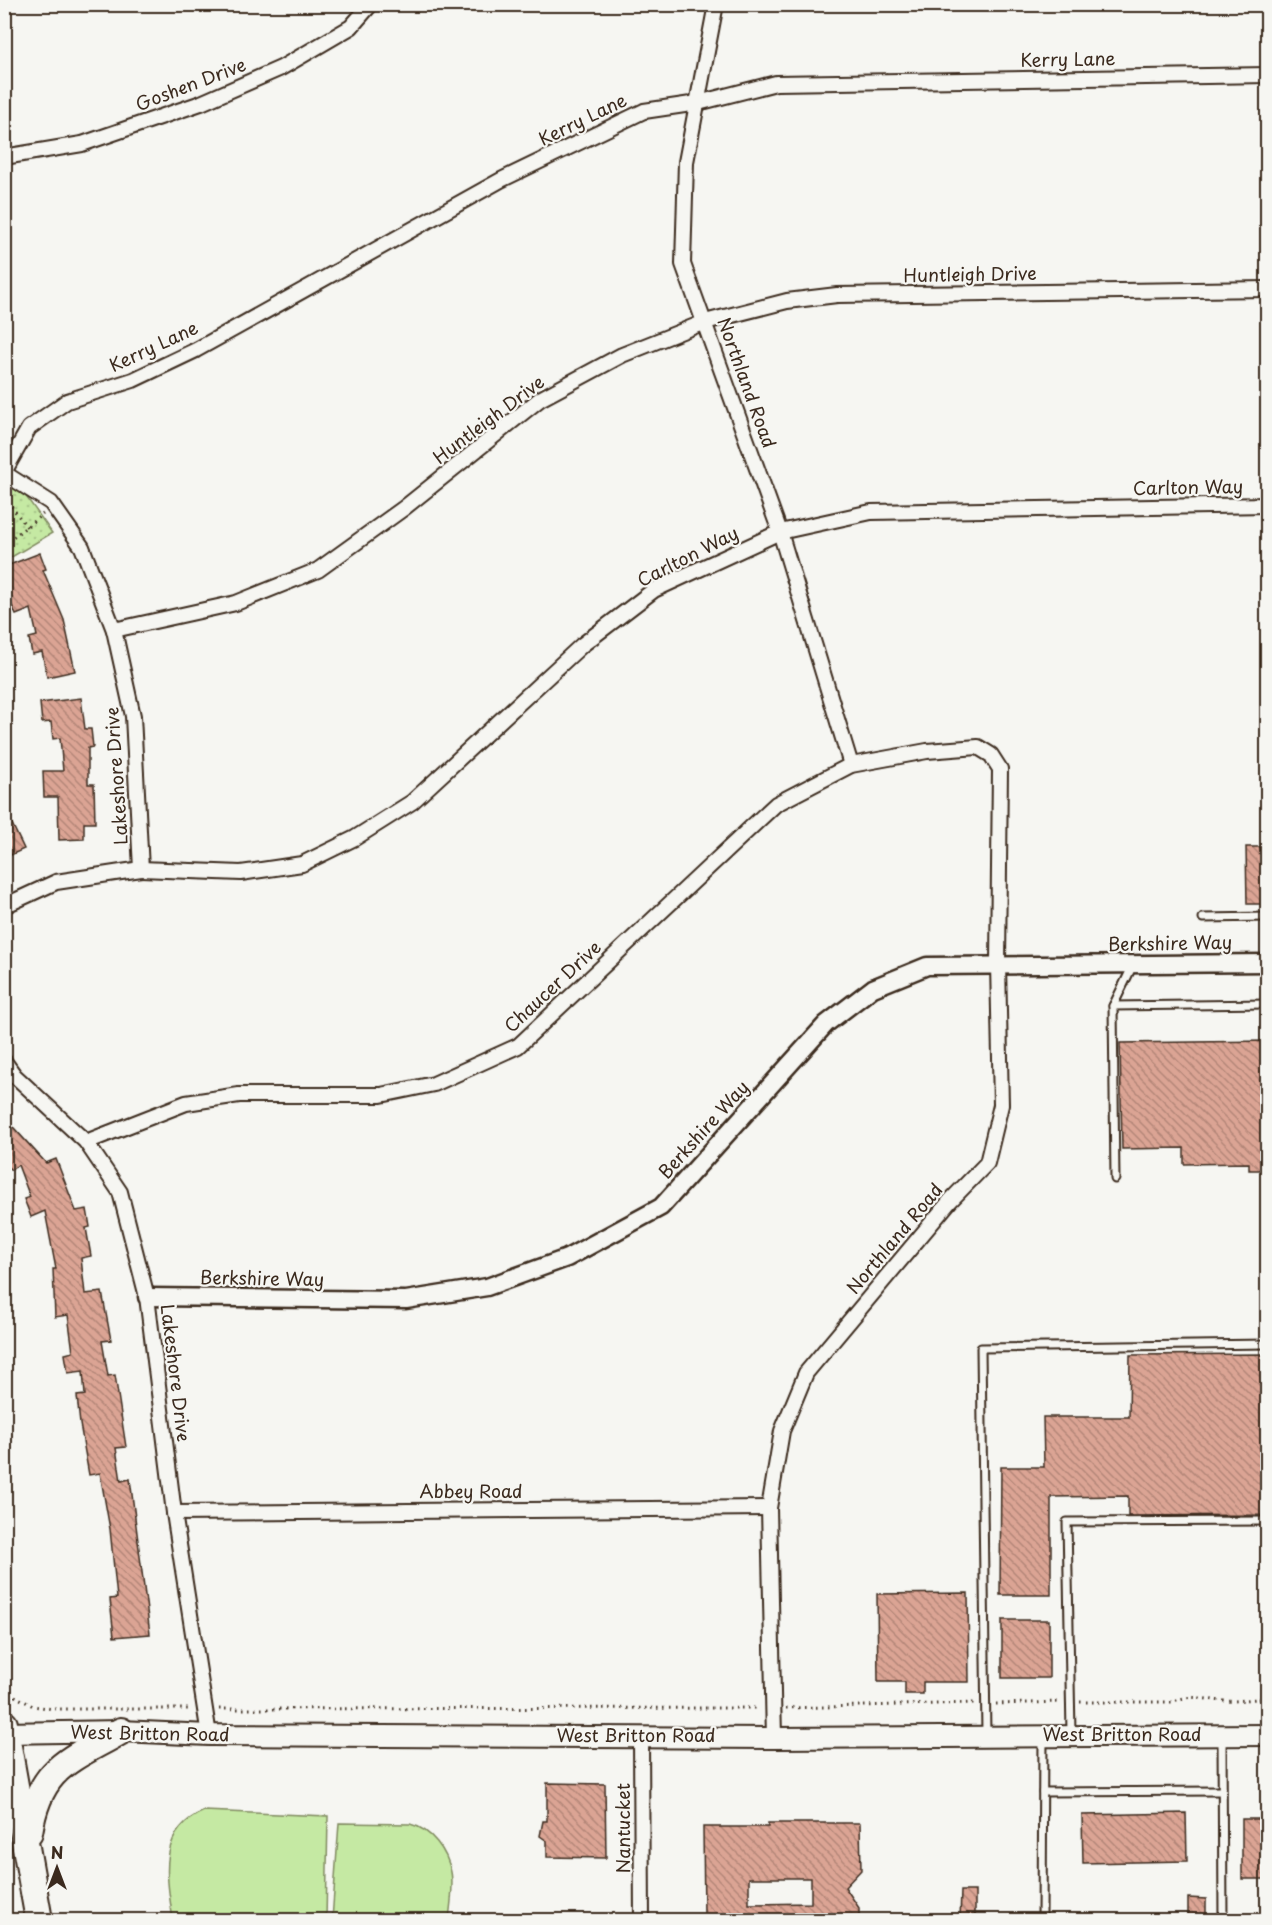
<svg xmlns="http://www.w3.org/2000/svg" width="1272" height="1925" viewBox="0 0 1272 1925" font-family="'Playpen Sans',sans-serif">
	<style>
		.grass { fill: #c5e9a3; stroke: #808a60; stroke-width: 1.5 }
		.park { fill: url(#park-dots); stroke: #808a60; stroke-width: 1.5 }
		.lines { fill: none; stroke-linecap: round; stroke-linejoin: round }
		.stream { stroke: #70889d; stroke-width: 4.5 }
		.building { fill: url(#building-back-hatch); stroke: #3b2a1e; stroke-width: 1.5; fill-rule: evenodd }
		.service-casing { stroke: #3b2a1e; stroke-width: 11 }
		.minor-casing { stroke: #3b2a1e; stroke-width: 18 }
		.tertiary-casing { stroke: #3b2a1e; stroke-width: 21 }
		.secondary-casing { stroke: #3b2a1e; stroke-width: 24 }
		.motorway-casing { stroke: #3b2a1e; stroke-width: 30 }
		.path { stroke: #3b2a1e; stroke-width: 3; stroke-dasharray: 1.5 4.5; stroke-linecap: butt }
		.service { stroke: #f6f6f2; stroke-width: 7 }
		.minor { stroke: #f6f6f2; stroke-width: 14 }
		.tertiary { stroke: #f6f6f2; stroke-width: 16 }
		.secondary { stroke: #f6f6f2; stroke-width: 20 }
		.motorway { stroke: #f6f6f2; stroke-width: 26 }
		.labels { text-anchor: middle; stroke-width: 4.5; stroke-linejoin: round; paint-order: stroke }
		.street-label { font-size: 18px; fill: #3b2a1e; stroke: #f6f6f2 }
	</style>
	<defs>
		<pattern id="park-dots" width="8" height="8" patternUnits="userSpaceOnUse" patternTransform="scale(1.5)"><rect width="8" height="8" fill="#c5e9a3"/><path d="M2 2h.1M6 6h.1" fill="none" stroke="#aac88c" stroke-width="1.8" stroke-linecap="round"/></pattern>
		<pattern id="building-back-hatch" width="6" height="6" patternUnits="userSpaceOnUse" patternTransform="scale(1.5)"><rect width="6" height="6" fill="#dba494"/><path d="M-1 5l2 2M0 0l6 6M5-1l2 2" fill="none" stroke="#b38678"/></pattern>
	</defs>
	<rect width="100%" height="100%" fill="#f6f6f2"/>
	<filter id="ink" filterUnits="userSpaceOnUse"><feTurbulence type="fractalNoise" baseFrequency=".0167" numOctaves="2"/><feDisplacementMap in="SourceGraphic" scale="12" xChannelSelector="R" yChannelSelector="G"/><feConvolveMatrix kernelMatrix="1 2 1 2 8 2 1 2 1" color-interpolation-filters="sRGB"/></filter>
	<g filter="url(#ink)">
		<!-- grass -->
		<g class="grass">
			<path d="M204 1811 328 1816 326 1920H173C167 1879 156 1831 204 1811Z"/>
			<path d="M339 1823 410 1824C431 1829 447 1851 451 1872 454 1887 450 1906 449 1920H332Z"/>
		</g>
		<!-- park -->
		<path class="park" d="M4 477 25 495 52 533 5 561Z"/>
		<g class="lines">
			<!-- stream -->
			<path class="stream" d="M4 1465 7 1478"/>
		</g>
		<!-- building -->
		<g class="building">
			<path d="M40 553 46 569 43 570 64 620 75 671 47 677 42 652 32 654 29 638 37 636 31 609 16 615 4 587V567Z"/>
			<path d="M81 698 85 729H91L93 747 88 748V784H94L95 823H84V839L59 840 58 797H44L43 771H63L60 738 53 739 51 722 42 723 40 703Z"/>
			<path d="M4 807 24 849 4 858Z"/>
			<path d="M1246 847H1268V904H1247Z"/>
			<path d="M1268 1041V1170H1249V1163L1184 1164V1148L1122 1149 1120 1043Z"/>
			<path d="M4 1117 46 1163 56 1159 76 1211 87 1209 90 1227 86 1228 91 1256 81 1258 85 1294 102 1292 111 1340 102 1341 108 1376 115 1375 126 1447 116 1448 121 1481 130 1479 150 1634 114 1637 110 1599 117 1598 110 1529 100 1473 89 1475 80 1424 77 1396 85 1395 83 1371 68 1373 65 1354 73 1352 68 1315 55 1317 53 1269H56L45 1211 31 1217 24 1199 30 1197 18 1165 11 1170 4 1163Z"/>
			<path d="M1268 1354V1515L1128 1516V1496L1051 1497V1595H1000L1001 1467H1044L1043 1417H1129L1130 1355Z"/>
			<path d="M968 1593 969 1682H923V1694H905V1682H878L877 1594Z"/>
			<rect x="1002" y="1620" width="47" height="58"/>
			<path d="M547 1783 605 1784 606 1858 547 1857V1841L540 1836 543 1821H547Z"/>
			<path d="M1186 1813 1187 1861 1083 1863 1082 1815Z"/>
			<path d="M1242 1819H1262V1822H1268V1879H1242Z"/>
			<path d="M768 1823H860L861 1870 845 1887 859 1908V1920H709L704 1915 703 1827H768ZM749 1878H811V1903L749 1904Z"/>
			<path d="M961 1891H975V1920H960Z"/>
			<path d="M1188 1898 1206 1899V1920H1188Z"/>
		</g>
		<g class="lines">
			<!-- service casing -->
			<g class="service-casing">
				<g id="service">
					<path d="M1203 918 1268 917"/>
					<path d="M1113 1006 1268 1004"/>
					<path d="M1115 1179 1113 1006 1133 965"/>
					<path d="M1071 1733 1067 1522 1268 1521"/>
					<path d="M986 1734 981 1348 1268 1344"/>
					<path d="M1222 1738 1223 1920"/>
					<path d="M1043 1792 1221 1791"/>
					<path d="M1042 1920 1043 1737"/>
				</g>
			</g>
			<!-- minor casing -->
			<g class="minor-casing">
				<g id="minor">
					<path d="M716 4 686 162 683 264 780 532 851 765"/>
					<path d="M4 157 82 144 201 103 281 68 351 27 371 4"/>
					<path d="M4 472 29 428 67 401 133 380 196 350 501 180 644 111 698 103 776 83 1268 75"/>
					<path d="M4 473 51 503 82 547 114 630 133 716 141 869 56 882 4 906"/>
					<path d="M114 630 236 603 318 570 404 508 540 399 622 355 705 322 787 301 837 295 1268 289"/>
					<path d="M141 869 241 873 302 864 355 838 412 802 582 645 654 590 780 532 871 512 1268 505"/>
					<path d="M4 1061 14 1075 86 1142 120 1192 147 1297 174 1513 209 1735"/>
					<path d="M86 1142 186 1103 239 1095H381L434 1084 518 1046 776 804 851 765 927 751 978 747 991 755 1000 769 998 964 1001 1105 987 1163 950 1201 806 1373 782 1431 769 1508 774 1738"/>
					<path d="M174 1513 769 1508"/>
					<path d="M641 1735 642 1920"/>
				</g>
			</g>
			<!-- tertiary casing -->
			<g class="tertiary-casing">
				<path id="tertiary" d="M147 1297 406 1300 487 1287 567 1258 661 1207 826 1024 873 988 927 966 1268 963"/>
			</g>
			<!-- secondary casing -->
			<g class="secondary-casing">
				<path id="secondary" d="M4 1733 121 1731 209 1735 774 1738 1268 1735"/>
			</g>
			<!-- motorway casing -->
			<g class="motorway-casing">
				<g id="motorway">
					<path d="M4 1724 39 1920"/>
					<path d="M29 1832C40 1766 69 1761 121 1731"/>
				</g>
			</g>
			<!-- path -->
			<g class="path">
				<path d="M4 497 27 527"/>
				<path d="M4 544 43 514"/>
				<path d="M15 1696 33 1706 54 1709H191"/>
				<path d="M1080 1702H1172C1191 1693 1204 1700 1224 1701 1239 1702 1253 1698 1268 1699"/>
				<path d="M996 1704 1061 1702"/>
				<path d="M786 1708 974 1703"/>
				<path d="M219 1709 758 1708"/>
			</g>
			<!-- service -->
			<use href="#service" class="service"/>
			<!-- minor -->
			<use href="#minor" class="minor"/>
			<!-- tertiary -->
			<use href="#tertiary" class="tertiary"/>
			<!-- secondary -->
			<use href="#secondary" class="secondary"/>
			<!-- motorway -->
			<use href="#motorway" class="motorway"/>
		</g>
	</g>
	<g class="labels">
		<!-- street labels -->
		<g class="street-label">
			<text transform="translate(1068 60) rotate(-1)" y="6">Kerry Lane</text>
			<text transform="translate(191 85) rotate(-21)" y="6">Goshen Drive</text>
			<text transform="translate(583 120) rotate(-26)" y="6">Kerry Lane</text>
			<text transform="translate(970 275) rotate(-1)" y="6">Huntleigh Drive</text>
			<text transform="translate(154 347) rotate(-25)" y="6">Kerry Lane</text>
			<text transform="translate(746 383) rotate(70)" y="6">Northland Road</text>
			<text transform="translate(489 420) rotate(-37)" y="6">Huntleigh Drive</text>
			<text transform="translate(1188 488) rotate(-1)" y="6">Carlton Way</text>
			<text transform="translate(688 557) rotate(-27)" y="6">Carlton Way</text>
			<text transform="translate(117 776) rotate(-94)" y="6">Lakeshore Drive</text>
			<text transform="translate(1170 944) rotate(-1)" y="6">Berkshire Way</text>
			<text transform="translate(553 987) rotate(-43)" y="6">Chaucer Drive</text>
			<text transform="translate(704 1130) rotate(-48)" y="6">Berkshire Way</text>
			<text transform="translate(895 1239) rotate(-50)" y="6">Northland Road</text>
			<text transform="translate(262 1279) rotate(1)" y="6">Berkshire Way</text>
			<text transform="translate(175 1373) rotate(83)" y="6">Lakeshore Drive</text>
			<text x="471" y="1498">Abbey Road</text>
			<text transform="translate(150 1734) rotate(1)" y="6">West Britton Road</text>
			<text x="1122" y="1741">West Britton Road</text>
			<text x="636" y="1742">West Britton Road</text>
			<text transform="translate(624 1828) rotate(-90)" y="6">Nantucket</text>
		</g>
	</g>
	<!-- margin -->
	<rect width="1272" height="1925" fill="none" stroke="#f6f6f2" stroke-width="24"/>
	<rect x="12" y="12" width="1248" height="1901" fill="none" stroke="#3b2a1e" stroke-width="2" filter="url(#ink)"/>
	<!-- north arrow -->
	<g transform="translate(57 1868)" stroke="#f6f6f2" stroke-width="4.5" paint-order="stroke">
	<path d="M0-4.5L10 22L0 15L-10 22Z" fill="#3b2a1e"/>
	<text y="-9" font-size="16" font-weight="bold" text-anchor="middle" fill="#3b2a1e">N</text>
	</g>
</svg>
